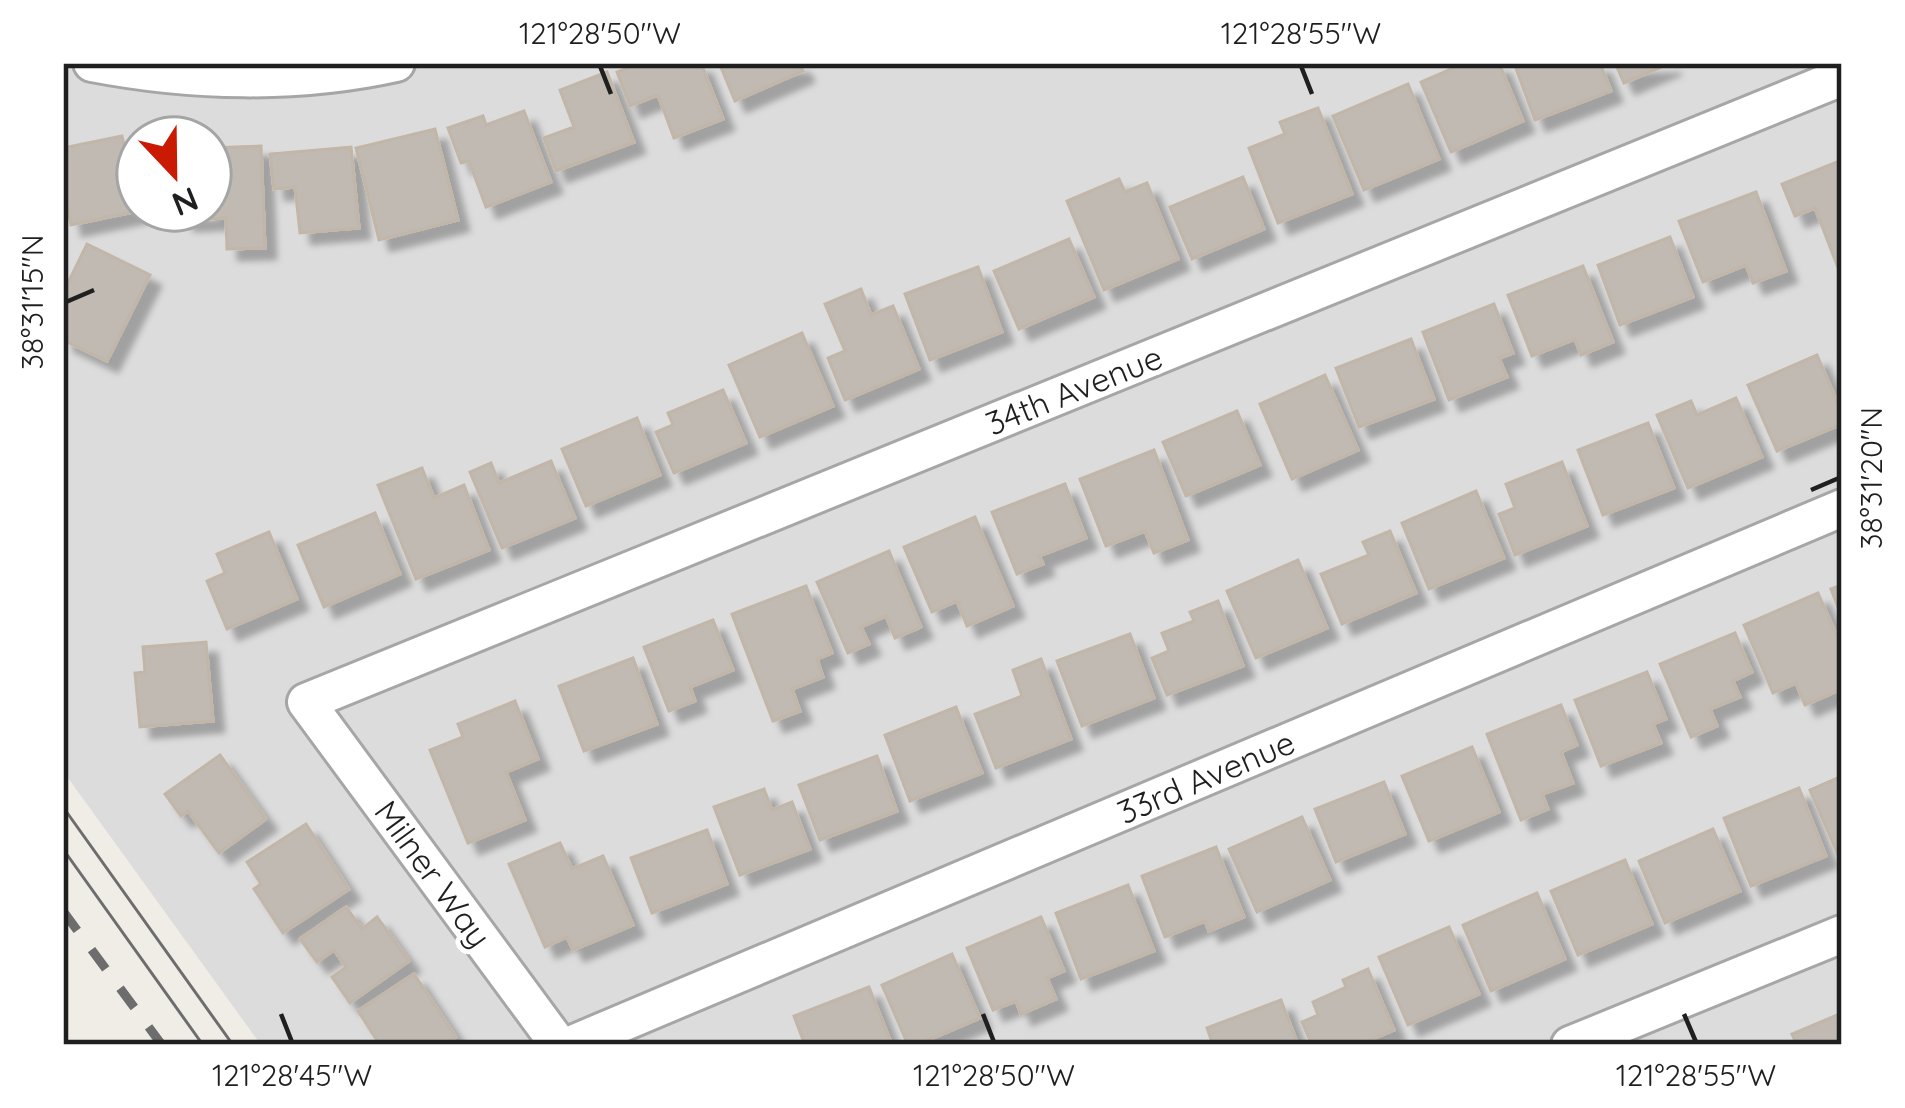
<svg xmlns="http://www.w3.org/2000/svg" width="1905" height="1108" viewBox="0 0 1905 1108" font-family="Quicksand,sans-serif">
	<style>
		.residential { fill: #dddcdc; fill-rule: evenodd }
		.building { fill: #c0bab2; stroke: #c1b6a8; stroke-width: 3; filter: url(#shadow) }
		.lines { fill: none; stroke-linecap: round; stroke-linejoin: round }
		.minor-casing { stroke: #a6a6a6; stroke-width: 42 }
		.minor { stroke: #fff; stroke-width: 36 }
		.tram { stroke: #6d6d6d; stroke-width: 3 }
		.rail { stroke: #6d6d6d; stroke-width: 9; stroke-dasharray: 24 24; stroke-linecap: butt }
		.ticks { fill: none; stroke: #1f1f1f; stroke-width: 4.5 }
		.labels { text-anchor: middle; stroke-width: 10; stroke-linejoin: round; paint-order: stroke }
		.street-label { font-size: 33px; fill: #1f1f1f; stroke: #fff }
		.neatline { fill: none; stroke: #1f1f1f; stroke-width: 4.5 }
		.ticks-label { font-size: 30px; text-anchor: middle; fill: #1f1f1f }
	</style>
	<defs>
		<filter id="shadow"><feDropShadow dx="11" dy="11" stdDeviation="3" flood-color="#0004"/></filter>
	</defs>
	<rect width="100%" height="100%" fill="#f0ede6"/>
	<!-- residential -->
	<path class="residential" d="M63 63H1842V1045H261L63 771ZM138 138H210V210H138Z"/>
	<!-- building -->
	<g class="building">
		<path d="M640 63H701L723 119 674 138 658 95 630 106 617 72Z"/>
		<path d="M724 63H799L803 71 735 101 720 65Z"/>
		<path d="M1465 63H1499L1523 121 1451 152 1421 82Z"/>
		<path d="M1514 63H1600L1611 91 1535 120Z"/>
		<path d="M1615 63H1671L1624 83Z"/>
		<path d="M607 72 634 142 556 171 544 138 574 127 560 90Z"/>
		<path d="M1408 84 1439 159 1364 190 1333 116Z"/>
		<path d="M1318 108 1352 194 1278 223 1249 148 1285 134 1280 122Z"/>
		<path d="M524 111 551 182 486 207 469 161 461 163 448 128 483 116 486 125Z"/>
		<path d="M435 129 458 220 379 240 356 148Z"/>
		<path d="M122 136 138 211 71 225 63 185V148Z"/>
		<path d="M261 146 265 248 227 249 226 218 183 220 182 210H210V148Z"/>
		<path d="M351 147 359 228 300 233 295 187 274 189 270 154Z"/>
		<path d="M1842 160V278L1815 208 1795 216 1782 184Z"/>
		<path d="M1243 177 1264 229 1192 259 1170 207Z"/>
		<path d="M1119 179 1125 192 1147 183 1178 259 1104 290 1067 201Z"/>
		<path d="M1756 192 1786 271 1753 283 1746 265 1703 282 1679 221Z"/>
		<path d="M1670 237 1693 297 1620 325 1598 265Z"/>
		<path d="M1069 239 1094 297 1019 329 994 271Z"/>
		<path d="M87 244 150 275 107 361 63 340V293Z"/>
		<path d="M1583 266 1613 342 1581 355 1575 339 1532 356 1508 295Z"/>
		<path d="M978 267 1002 332 930 360 905 294Z"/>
		<path d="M861 289 871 315 893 306 919 369 845 400 828 358 845 351 825 304Z"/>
		<path d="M1494 304 1513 353 1499 358 1507 377 1449 400 1423 332Z"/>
		<path d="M802 333 833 406 760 437 729 365Z"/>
		<path d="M1411 339 1434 399 1359 427 1336 368Z"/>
		<path d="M1817 355 1842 413V424L1777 451 1748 385Z"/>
		<path d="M1325 375 1358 450 1292 479 1260 404Z"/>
		<path d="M723 390 746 443 674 473 656 432 673 425 668 413Z"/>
		<path d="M1736 398 1762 457 1688 488 1657 415 1691 401 1697 415Z"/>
		<path d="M1237 411 1260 465 1186 496 1163 442Z"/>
		<path d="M637 418 660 475 586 506 562 449Z"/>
		<path d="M1648 423 1674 488 1603 515 1578 450Z"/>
		<path d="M1154 450 1188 540 1154 553 1145 531 1106 546 1080 479Z"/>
		<path d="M551 461 575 518 502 548 470 472 491 463 499 483Z"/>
		<path d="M1562 462 1587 526 1515 555 1499 514 1515 508 1506 484Z"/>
		<path d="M422 468 434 498 464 485 489 550 416 579 378 485Z"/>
		<path d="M1065 484 1086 538 1039 556 1043 564 1017 574 992 512Z"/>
		<path d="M1476 491 1504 558 1429 589 1402 523Z"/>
		<path d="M375 513 400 574 324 607 298 545Z"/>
		<path d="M975 517 1013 606 967 626 957 601 932 612 904 547Z"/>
		<path d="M1390 531 1416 593 1342 624 1321 574 1369 555 1363 542Z"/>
		<path d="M269 532 297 599 227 629 207 581 225 573 217 554Z"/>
		<path d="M889 551 921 627 895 638 886 616 861 627 869 644 848 653 817 582Z"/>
		<path d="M1298 560 1327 628 1256 658 1227 591Z"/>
		<path d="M1842 585V618L1831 589Z"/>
		<path d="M806 586 832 653 817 659 823 677 792 689 800 711 773 721 732 614Z"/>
		<path d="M1818 593 1842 647V689L1805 705 1796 683 1773 693 1744 625Z"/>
		<path d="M1218 601 1243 666 1167 695 1152 658 1169 651 1162 633 1194 621 1190 612Z"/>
		<path d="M713 620 733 670 690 687 695 701 669 711 644 647Z"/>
		<path d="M1735 633 1752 672 1733 681 1740 697 1710 709 1717 726 1691 737 1660 664Z"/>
		<path d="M1130 634 1154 698 1082 726 1057 661Z"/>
		<path d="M206 642 213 721 140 727 135 673 145 672 143 647Z"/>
		<path d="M633 658 657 724 584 751 559 686Z"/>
		<path d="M1041 659 1071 739 996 768 975 714 1022 696 1013 670Z"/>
		<path d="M1647 672 1666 719 1653 724 1661 743 1601 766 1575 700Z"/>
		<path d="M515 701 538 759 506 772 525 820 468 843 430 750 463 737 458 724Z"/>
		<path d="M1561 705 1577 745 1561 752 1573 783 1542 794 1548 809 1521 820 1487 734Z"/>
		<path d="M956 707 982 773 910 801 885 735Z"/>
		<path d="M1472 747 1499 812 1429 841 1402 776Z"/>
		<path d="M220 755 266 819 219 853 188 811 181 816 165 794Z"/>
		<path d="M877 756 897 811 820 840 799 785Z"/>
		<path d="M1842 776V854L1838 855 1810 790Z"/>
		<path d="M1384 782 1405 834 1336 862 1315 809Z"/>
		<path d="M1799 788 1826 856 1751 886 1724 818Z"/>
		<path d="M764 789 772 810 792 802 810 849 740 875 714 807Z"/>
		<path d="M1302 817 1330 880 1257 912 1229 849Z"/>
		<path d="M306 824 349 889 283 933 254 889 261 884 247 862Z"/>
		<path d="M1713 829 1740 891 1665 923 1639 861Z"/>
		<path d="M707 830 727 884 652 913 631 858Z"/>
		<path d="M560 843 572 869 603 856 633 925 573 950 567 937 545 947 509 864Z"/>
		<path d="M1216 847 1244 917 1209 931 1205 921 1165 937 1142 876Z"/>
		<path d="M1625 860 1652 924 1578 955 1551 891Z"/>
		<path d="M1128 885 1154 951 1081 979 1056 913Z"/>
		<path d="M1537 893 1565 959 1491 991 1463 925Z"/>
		<path d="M346 907 362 929 377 917 409 961 350 1003 332 977 346 967 334 950 317 962 300 939Z"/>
		<path d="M1041 917 1064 971 1047 978 1056 999 1021 1014 1016 1001 993 1010 967 948Z"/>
		<path d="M1449 927 1479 994 1408 1025 1379 957Z"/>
		<path d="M952 954 980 1018 917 1045H908L882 985Z"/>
		<path d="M1368 969 1394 1030 1359 1045H1312L1302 1022 1318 1015 1313 1002 1346 987 1343 980Z"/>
		<path d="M414 974 456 1037 444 1045H380L358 1011Z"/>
		<path d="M869 987 892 1045H805L794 1016Z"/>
		<path d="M1281 1000 1298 1045H1213L1207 1028Z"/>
		<path d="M1842 1013V1045H1797L1792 1034Z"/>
	</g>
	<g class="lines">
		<!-- minor casing -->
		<g class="minor-casing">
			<g id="minor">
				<path d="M92 63C191 82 297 85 396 63"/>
				<path d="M559 1045 306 702 1842 77"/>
				<path d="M570 1045 1842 508"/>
				<path d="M1570 1045 1842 934"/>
			</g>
		</g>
		<!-- minor -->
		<use href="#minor" class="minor"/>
		<!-- tram -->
		<g class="tram">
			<path d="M63 807 233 1045"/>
			<path d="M63 849 203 1045"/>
		</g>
		<!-- rail -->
		<path class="rail" d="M63 911 162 1045"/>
	</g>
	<!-- ticks -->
	<path class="ticks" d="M600 66 611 94M1301 66 1312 94M66 302 94 290M1811 490 1839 478M281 1014 292 1042M983 1014 994 1042M1684 1014 1696 1042"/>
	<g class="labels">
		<!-- street labels -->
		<g class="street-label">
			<text transform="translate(1074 390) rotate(-22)" y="12">34th Avenue</text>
			<text transform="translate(1206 777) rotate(-23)" y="12">33rd Avenue</text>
			<text transform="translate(433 874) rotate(54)" y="12">Milner Way</text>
		</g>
	</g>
	<!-- border -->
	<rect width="1905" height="1108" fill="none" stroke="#ffffff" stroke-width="132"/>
	<!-- north arrow -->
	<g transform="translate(174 174) rotate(158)"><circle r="57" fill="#ffffff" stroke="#a5a5a5" stroke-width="3"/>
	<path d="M0-9L21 45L0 30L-21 45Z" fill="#ca1a04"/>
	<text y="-18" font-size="33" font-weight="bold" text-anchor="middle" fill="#1f1f1f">N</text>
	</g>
	<rect x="66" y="66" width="1773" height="976" class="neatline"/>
	<g class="ticks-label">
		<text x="600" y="44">121°28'50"W</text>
		<text x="1301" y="44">121°28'55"W</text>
		<text transform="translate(33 302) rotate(-90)" y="10">38°31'15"N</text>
		<text transform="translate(1872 478) rotate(-90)" y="10">38°31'20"N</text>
		<text x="292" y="1086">121°28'45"W</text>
		<text x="994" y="1086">121°28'50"W</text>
		<text x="1696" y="1086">121°28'55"W</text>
	</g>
</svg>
